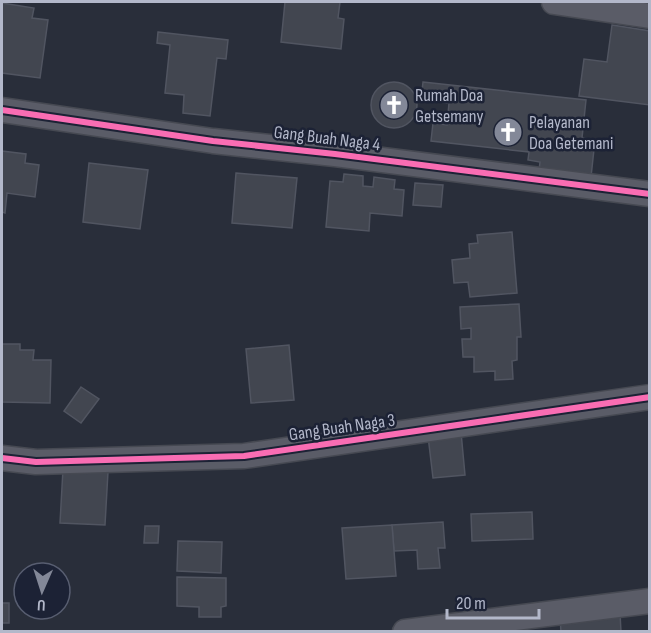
<svg xmlns="http://www.w3.org/2000/svg" width="651" height="633" viewBox="0 0 651 633" font-family="'Sofia Sans Condensed',sans-serif">
	<style>
		.building { fill: #424650; stroke: #515561; stroke-width: 1.5 }
		.lines { fill: none; stroke-linecap: round; stroke-linejoin: round }
		.street-casing { stroke: #464952; stroke-width: 27 }
		.street { stroke: #5a5c67; stroke-width: 24 }
		.cycleway-casing { stroke: #1c2235; stroke-width: 10 }
		.cycleway { stroke: #f96db3; stroke-width: 6 }
		.labels { text-anchor: middle; stroke-width: 5; stroke-linejoin: round; paint-order: stroke }
		.poi-label { font-size: 18px; fill: #b3b8ca; stroke: #1c2235; text-anchor: start }
		.street-label { font-size: 18px; fill: #b3b8ca; stroke: #1c2235 }
	</style>
	<rect width="100%" height="100%" fill="#292e3a"/>
	<!-- building -->
	<g class="building">
		<path d="M285 2H340L338 18 344 19 341 49 281 42Z"/>
		<path d="M2 3 34 8 32 18 48 20 40 78 2 73Z"/>
		<path d="M612 25 650 31V105L579 96 584 59 607 62Z"/>
		<path d="M158 32 228 40 226 59 217 58 210 116 183 113 184 95 165 93 170 45 157 43Z"/>
		<circle cx="394" cy="105" r="23"/>
		<path d="M423 82 586 100 582 138 595 140 591 177 539 171 540 162 528 160 529 152 431 141 433 123 447 125 449 103 421 100Z"/>
		<path d="M2 151 26 154 25 163 39 165 35 197 7 193 5 213 2 212Z"/>
		<path d="M89 163 148 170 140 229 83 222Z"/>
		<path d="M236 173 297 178 292 228 232 223Z"/>
		<path d="M344 174 363 176V186L373 187 374 177 395 180 394 189 404 190 402 216 370 213 369 231 326 227 330 181 343 182Z"/>
		<path d="M415 183 443 185 441 207 413 205Z"/>
		<path d="M512 232 517 293 470 297 468 282 454 283 452 260 470 258 469 244 478 243 477 235Z"/>
		<path d="M519 304 521 337H517V360L512 361 513 379 495 380V371L474 372V357H463L462 339H471V328L461 329 460 307Z"/>
		<path d="M2 344H20V350H34L33 360H51L50 403 2 402Z"/>
		<path d="M289 345 294 400 251 403 246 349Z"/>
		<path d="M81 387 99 399 81 423 64 411Z"/>
		<path d="M461 432 465 475 433 478 428 436Z"/>
		<path d="M63 469 108 472 105 525 60 523Z"/>
		<path d="M532 512 533 539 472 541 471 514Z"/>
		<path d="M443 522 445 548H438L440 568 418 569 417 550 394 551 392 525Z"/>
		<path d="M392 525 396 576 346 579 342 528Z"/>
		<path d="M145 526H159L158 543H144Z"/>
		<path d="M178 541 222 542 221 573 177 571Z"/>
		<path d="M177 577 226 578V606L221 607V617H199V607L177 606Z"/>
		<rect x="2" y="603" width="7" height="20"/>
		<path d="M620 613 621 632H561L560 618Z"/>
	</g>
	<g class="lines">
		<!-- street casing -->
		<g class="street-casing">
			<g id="street">
				<path d="M554 2 650 16"/>
				<path d="M2 110 213 141 335 154 650 194"/>
				<path d="M2 458 36 462 244 456 650 397"/>
				<path d="M405 632 650 601"/>
			</g>
		</g>
		<!-- street -->
		<use href="#street" class="street"/>
		<!-- cycleway casing -->
		<g class="cycleway-casing">
			<g id="cycleway">
				<path d="M2 110 213 141 335 154 650 194"/>
				<path d="M2 458 36 462 244 456 650 397"/>
			</g>
		</g>
		<!-- cycleway -->
		<use href="#cycleway" class="cycleway"/>
	</g>
	<!-- icons -->
	<defs>
		<g id="church-disc" transform="scale(1.5)"><circle r="9.5" fill="#838898" stroke="#1c2235"/><path d="M-1.2-6h2.4v3.5h3.3v2.4h-3.3V6h-2.4V-.1h-3.3v-2.4h3.3Z" fill="#fff"/></g>
	</defs>
	<g fill-rule="evenodd">
		<use href="#church-disc" x="394" y="105"/>
		<use href="#church-disc" x="508" y="132"/>
	</g>
	<g class="labels">
		<!-- poi labels -->
		<g class="poi-label">
			<text x="415" y="101">Rumah Doa<tspan x="415" dy="21">Getsemany</tspan></text>
			<text x="529" y="128">Pelayanan<tspan x="529" dy="21">Doa Getemani</tspan></text>
		</g>
		<!-- street labels -->
		<g class="street-label">
			<text transform="translate(327 138) rotate(7)" y="6">Gang Buah Naga 4</text>
			<text transform="translate(342 427) rotate(-8)" y="6">Gang Buah Naga 3</text>
		</g>
	</g>
	<!-- border -->
	<rect width="651" height="633" fill="none" stroke="#b3b8ca" stroke-width="6"/>
	<!-- north arrow -->
	<g transform="translate(42 591) rotate(183)"><circle r="28" fill="#1c2235" stroke="#585e71" stroke-width="1.5"/>
	<path d="M0-4.5L10 22L0 15L-10 22Z" fill="#838898"/>
	<text y="-9" font-size="16" font-weight="bold" text-anchor="middle" fill="#b3b8ca">U</text>
	</g>
	<!-- scale -->
	<path d="M447 609v9h92v-9" fill="none" stroke="#b3b8ca" stroke-width="3"/>
	<text x="456" y="609" font-size="18" fill="#b3b8ca" stroke="#1c2235" stroke-width="4.5" paint-order="stroke">20 m</text>
</svg>
